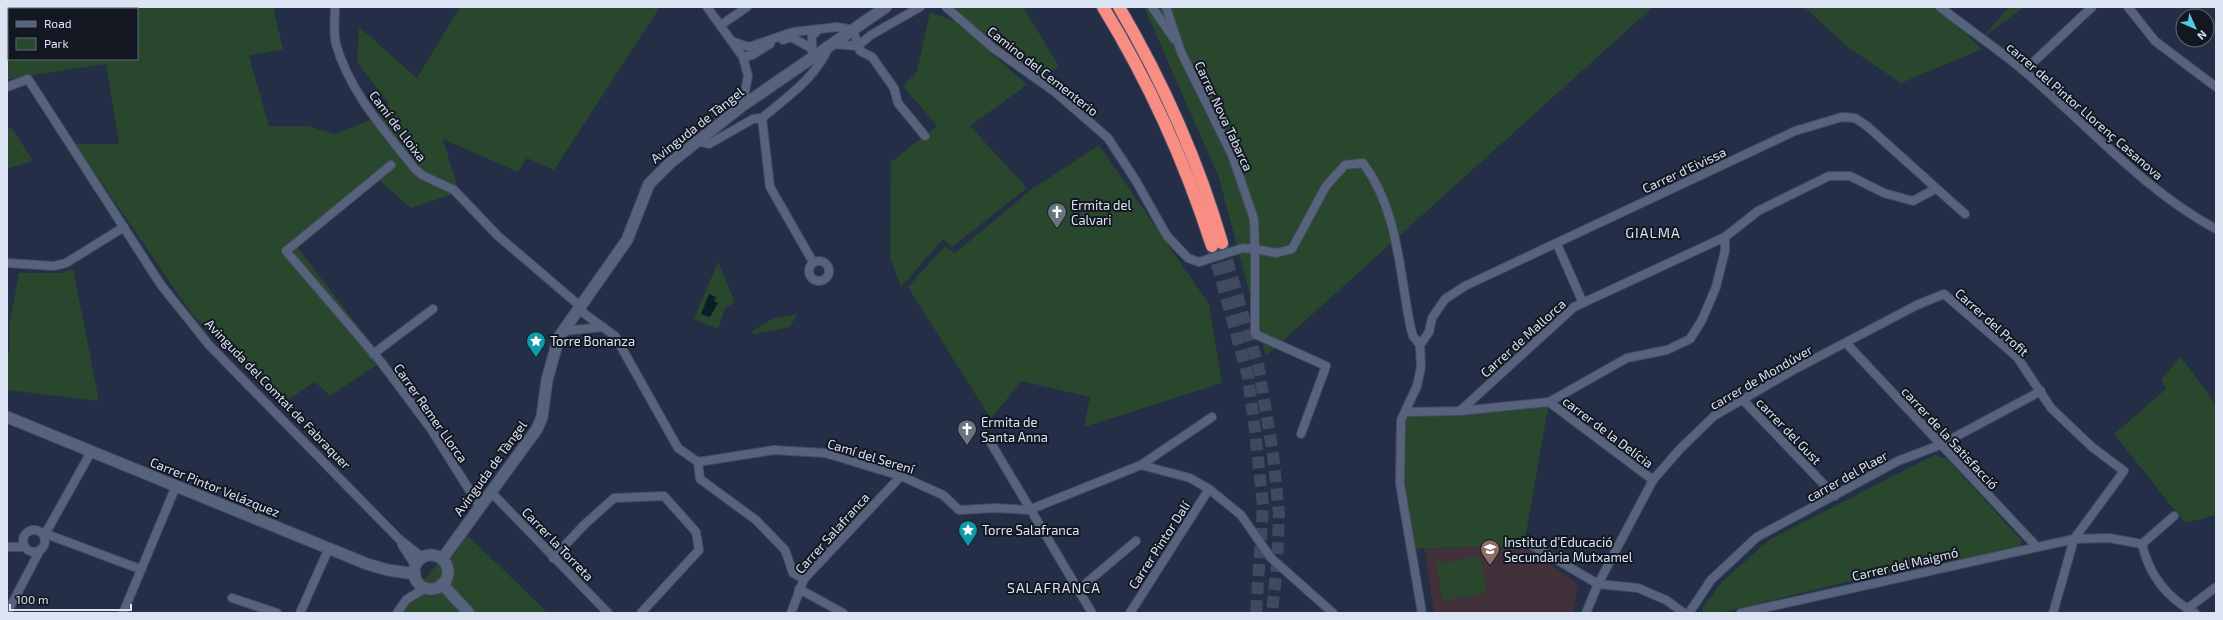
<svg xmlns="http://www.w3.org/2000/svg" width="2223" height="620" viewBox="0 0 2223 620" font-family="'Exo 2',sans-serif">
	<style>
		.education { fill: #42303b }
		.green { fill: #28472c; fill-rule: evenodd }
		.water { fill: #081f25 }
		.lines { fill: none; stroke-linecap: round; stroke-linejoin: round }
		.highway-tunnel { stroke: #404960; stroke-width: 12; stroke-dasharray: 12 6; stroke-linecap: butt }
		.street-casing { stroke: #434b60; stroke-width: 10 }
		.secondary-casing { stroke: #434b60; stroke-width: 13 }
		.highway-casing { stroke: #434b60; stroke-width: 14 }
		.street { stroke: #57637d; stroke-width: 8 }
		.secondary { stroke: #57637d; stroke-width: 11 }
		.highway { stroke: #f88d84; stroke-width: 12 }
		.labels { text-anchor: middle; stroke-width: 4; stroke-linejoin: round; paint-order: stroke }
		.street-label { font-size: 13px; fill: #dce3f3; stroke: #121722 }
		.poi-label { font-size: 13px; fill: #dce3f3; stroke: #121722; text-anchor: start }
		.neighbourhood-label { font-size: 14px; letter-spacing: 1px; fill: #dce3f3; stroke: #121722 }
	</style>
	<rect width="100%" height="100%" fill="#242e46"/>
	<!-- education -->
	<path class="education" d="M1524 545 1578 584 1573 613H1434L1425 549Z"/>
	<!-- green -->
	<g class="green">
		<path d="M7 7H273L283 49 249 56 269 126H308L335 134 375 118 389 104 357 62 359 27 417 78 460 7H660L554 170 527 158 518 172 443 139 459 192 411 208 378 179 297 247 384 360 330 396 315 382 280 405 191 313 75 144H119L106 64 7 79ZM9 9H137V59H9Z"/>
		<path d="M957 7H1023L1059 66 1039 80 951 12Z"/>
		<path d="M1144 7H1653L1266 356 1219 178Z"/>
		<path d="M1804 7H1938L1982 49 1901 83 1849 48Z"/>
		<path d="M2009 7H2024L1981 39Z"/>
		<path d="M930 12 957 22 1027 85 970 126 1027 188 952 247 943 239 901 287 890 257 891 162 937 126 903 86 917 72Z"/>
		<path d="M12 128 33 161 7 169V129Z"/>
		<path d="M1099 145 1209 304 1222 383 1084 427 1090 397 1021 381 991 419 908 287 945 246 955 253 1032 189Z"/>
		<path d="M718 262 735 302 725 308 718 329 694 319Z"/>
		<path d="M73 269 99 401 7 390V360L10 346 9 327 19 273H61Z"/>
		<path d="M797 314 790 327 754 334 751 332 774 318Z"/>
		<path d="M2181 357 2216 405V515L2185 523 2114 434 2166 389 2161 379Z"/>
		<path d="M1549 402 1524 545 1411 549 1400 484 1401 420 1407 412Z"/>
		<path d="M1934 455 1947 459 2022 541 2020 548 1880 574 1720 613H1703V607L1723 581 1769 540Z"/>
		<path d="M465 533 548 613H403L400 609 406 600Z"/>
		<path d="M1480 556 1487 593 1443 601 1436 564Z"/>
	</g>
	<!-- water -->
	<path class="water" d="M709 294 716 297 714 301 718 303 710 317 701 314Z"/>
	<g class="lines">
		<!-- highway-tunnel -->
		<g class="highway-tunnel">
			<path d="M1222 243 1259 369 1273 454 1279 514 1277 564 1272 613"/>
			<path d="M1212 246 1248 377 1255 431 1263 506 1256 613"/>
		</g>
		<!-- street casing -->
		<g class="street-casing">
			<g id="street">
				<path d="M335 7C335 18 333 33 336 44 349 91 385 131 415 169L422 175 454 190 498 236 580 306"/>
				<path d="M707 7 743 57 748 76 742 106"/>
				<path d="M946 7 993 48 1055 92 1108 138 1136 181 1167 236 1188 258 1199 262 1243 248 1255 249V334L1326 366 1301 434"/>
				<path d="M1152 7 1174 39"/>
				<path d="M1166 7 1181 52 1232 155 1254 219 1255 249 1276 253 1292 249 1326 186 1345 165 1363 163C1399 211 1399 273 1411 329L1413 336 1420 345 1421 367 1417 386 1401 420 1400 484 1422 613"/>
				<path d="M1940 7C1968 29 1998 49 2024 71 2088 125 2142 189 2216 229"/>
				<path d="M2128 7 2155 41 2216 87"/>
				<path d="M721 25 747 7"/>
				<path d="M783 40 791 37 811 48"/>
				<path d="M734 42 749 47 793 32 837 27 853 30 860 51 872 57 894 88 898 103 925 136"/>
				<path d="M833 44 858 46"/>
				<path d="M858 46 871 35 920 7"/>
				<path d="M812 51V36L819 29"/>
				<path d="M743 57 752 55 770 44"/>
				<path d="M2024 71 2092 7"/>
				<path d="M7 87 28 79 161 285 209 345 399 539 423 558"/>
				<path d="M762 118 770 187 813 262"/>
				<path d="M697 141 709 144 753 119 762 118C787 97 816 78 829 46"/>
				<path d="M391 165 286 251 381 362 431 429 480 507"/>
				<path d="M1557 244 1583 303"/>
				<circle cx="819" cy="271" r="10"/>
				<path d="M7 263 54 266 66 263 124 227"/>
				<path d="M578 309 615 336 678 448 698 462 774 450 825 453 901 476 943 495 959 510 995 508 1029 510 1141 465 1212 417"/>
				<path d="M563 331 603 327"/>
				<path d="M1847 344 2037 547"/>
				<path d="M1420 345 1429 332 1432 318 1445 299 1465 286 1795 131 1842 117 1855 118 1867 126 1965 214"/>
				<path d="M373 354 433 309"/>
				<path d="M1743 400 1835 496"/>
				<path d="M1549 402 1653 480"/>
				<path d="M1460 411 1549 402 1627 358 1667 350 1690 339 1702 320 1716 287 1725 251V237"/>
				<path d="M1407 412 1460 411 1574 307 1725 237 1758 211 1829 176H1850L1884 193 1913 201 1935 189"/>
				<path d="M988 438 1092 613"/>
				<path d="M698 462 700 479 756 520 785 550 793 573 804 579"/>
				<path d="M1141 465 1190 478 1209 489 1241 515 1271 558 1333 613"/>
				<path d="M491 492 608 613"/>
				<circle cx="34" cy="541" r="11"/>
				<path d="M46 534 140 569"/>
				<path d="M44 536 91 452"/>
				<path d="M1528 543 1598 584 1638 588 1666 600 1684 613"/>
				<path d="M2142 544 2174 516"/>
				<path d="M402 545 415 565"/>
				<path d="M7 547H25"/>
				<path d="M553 558 584 525 614 498 664 496 696 532 699 550 641 613"/>
				<path d="M799 589 843 613"/>
				<path d="M1078 590 1136 541"/>
				<path d="M232 598 277 613"/>
				<path d="M2187 609 2216 587"/>
				<path d="M7 613 40 550"/>
				<path d="M123 613 176 486"/>
				<path d="M300 613 329 548"/>
				<path d="M397 613 406 600 425 588"/>
				<path d="M791 613 804 579 901 476"/>
				<path d="M1130 613 1209 489"/>
				<path d="M1586 613 1598 584 1653 480 1680 449 1714 416 1795 369 1917 305 1944 294 2017 357 2051 408 2092 447 2124 471 2074 539 2053 613"/>
				<path d="M1689 613 1711 580 1757 537 1898 461 1940 445 2041 391"/>
				<path d="M1741 613 2074 539 2109 538 2142 544C2149 575 2167 598 2195 613"/>
			</g>
		</g>
		<!-- secondary casing -->
		<g class="secondary-casing">
			<g id="secondary">
				<path d="M7 417 367 564 388 570 415 574"/>
				<circle cx="431" cy="572" r="17"/>
				<path d="M442 559 537 429 542 417 547 380 559 337 627 240 649 184 670 163 742 106 886 7"/>
				<path d="M442 584 469 613"/>
			</g>
		</g>
		<!-- highway casing -->
		<g class="highway-casing">
			<g id="highway">
				<path d="M1103 7C1149 82 1185 162 1212 246"/>
				<path d="M1119 7C1163 82 1198 160 1222 243"/>
			</g>
		</g>
		<!-- street -->
		<use href="#street" class="street"/>
		<!-- secondary -->
		<use href="#secondary" class="secondary"/>
		<!-- highway -->
		<use href="#highway" class="highway"/>
	</g>
	<!-- icons -->
	<defs>
		<g id="church-pin" transform="scale(1)"><path d="M0 17L-7.5 6A9.5 9.5 0 1 1 7.5 6Z" fill="#6b7280" stroke="#121722"/><path d="M-1.2-6h2.4v3.5h3.3v2.4h-3.3V6h-2.4V-.1h-3.3v-2.4h3.3Z" fill="#fff"/></g>
		<g id="sight-pin" transform="scale(1)"><path d="M0 17L-7.5 6A9.5 9.5 0 1 1 7.5 6Z" fill="#0f9aa8" stroke="#121722"/><path d="M0-6L1.8-2.2L6-1.7L2.9 1.2L3.7 5.4L0 3.3L-3.7 5.4L-2.9 1.2L-6-1.7L-1.8-2.2Z" fill="#fff"/></g>
		<g id="school-pin" transform="scale(1)"><path d="M0 17L-7.5 6A9.5 9.5 0 1 1 7.5 6Z" fill="#8d6e63" stroke="#121722"/><path d="M0-5L7-2L0 1L-7-2ZM-4 1L0 2.5L4 1V4Q0 6-4 4Z" fill="#fff"/></g>
	</defs>
	<g fill-rule="evenodd">
		<use href="#church-pin" x="1057" y="212"/>
		<use href="#sight-pin" x="536" y="341"/>
		<use href="#church-pin" x="967" y="429"/>
		<use href="#sight-pin" x="968" y="530"/>
		<use href="#school-pin" x="1490" y="549"/>
	</g>
	<g class="labels">
		<!-- street labels -->
		<g class="street-label">
			<text transform="translate(1043 71) rotate(38)" y="5">Camino del Cementerio</text>
			<text transform="translate(2085 111) rotate(41)" y="5">carrer del Pintor Llorenç Casanova</text>
			<text transform="translate(1224 116) rotate(65)" y="5">Carrer Nova Tabarca</text>
			<text transform="translate(697 125) rotate(-38)" y="5">Avinguda de Tàngel</text>
			<text transform="translate(398 126) rotate(53)" y="5">Camí de Lloixa</text>
			<text transform="translate(1684 170) rotate(-25)" y="5">Carrer d'Eivissa</text>
			<text transform="translate(1992 322) rotate(42)" y="5">Carrer del Profit</text>
			<text transform="translate(1523 338) rotate(-42)" y="5">Carrer de Mallorca</text>
			<text transform="translate(1761 377) rotate(-30)" y="5">carrer de Mondúver</text>
			<text transform="translate(278 394) rotate(46)" y="5">Avinguda del Comtat de Fabraquer</text>
			<text transform="translate(431 413) rotate(55)" y="5">Carrer Remer Llorca</text>
			<text transform="translate(1789 431) rotate(46)" y="5">carrer del Gust</text>
			<text transform="translate(1608 432) rotate(37)" y="5">carrer de la Delícia</text>
			<text transform="translate(1950 438) rotate(47)" y="5">carrer de la Satisfacció</text>
			<text transform="translate(871 456) rotate(17)" y="5">Camí del Serení</text>
			<text transform="translate(490 468) rotate(-54)" y="5">Avinguda de Tàngel</text>
			<text transform="translate(1847 476) rotate(-29)" y="5">carrer del Plaer</text>
			<text transform="translate(215 487) rotate(22)" y="5">Carrer Pintor Velázquez</text>
			<text transform="translate(832 533) rotate(-48)" y="5">Carrer Salafranca</text>
			<text transform="translate(558 544) rotate(46)" y="5">Carrer la Torreta</text>
			<text transform="translate(1159 545) rotate(-57)" y="5">Carrer Pintor Dalí</text>
			<text transform="translate(1905 564) rotate(-13)" y="5">Carrer del Maigmó</text>
		</g>
		<!-- poi labels -->
		<g class="poi-label">
			<text x="1071" y="210">Ermita del<tspan x="1071" dy="15">Calvari</tspan></text>
			<text x="550" y="346">Torre Bonanza</text>
			<text x="981" y="427">Ermita de<tspan x="981" dy="15">Santa Anna</tspan></text>
			<text x="982" y="535">Torre Salafranca</text>
			<text x="1504" y="547">Institut d'Educació<tspan x="1504" dy="15">Secundària Mutxamel</tspan></text>
		</g>
		<!-- neighbourhood labels -->
		<g class="neighbourhood-label">
			<text x="1653" y="238">GIALMA</text>
			<text x="1054" y="593">SALAFRANCA</text>
		</g>
	</g>
	<!-- border -->
	<rect width="2223" height="620" fill="none" stroke="#dce3f3" stroke-width="16"/>
	<!-- legend -->
	<rect x="8" y="8" width="130" height="52" fill="#121722" stroke="#636976"/>
	<rect x="16" y="21" width="20" height="6" fill="#57637d" stroke="#636976"/>
	<text x="44" y="28" font-size="12" fill="#dce3f3">Road</text>
	<rect x="16" y="38" width="20" height="12" fill="#28472c" stroke="#636976"/>
	<text x="44" y="48" font-size="12" fill="#dce3f3">Park</text>
	<!-- north arrow -->
	<g transform="translate(2195 28) rotate(135)"><circle r="19" fill="#121722" stroke="#636976"/>
	<path d="M0-3L7 15L0 10L-7 15Z" fill="#54cadd"/>
	<text y="-6" font-size="11" font-weight="bold" text-anchor="middle" fill="#dce3f3">N</text>
	</g>
	<!-- scale -->
	<path d="M10 604v6h121v-6" fill="none" stroke="#dce3f3" stroke-width="2"/>
	<text x="16" y="604" font-size="12" fill="#dce3f3" stroke="#121722" stroke-width="3" paint-order="stroke">100 m</text>
</svg>
